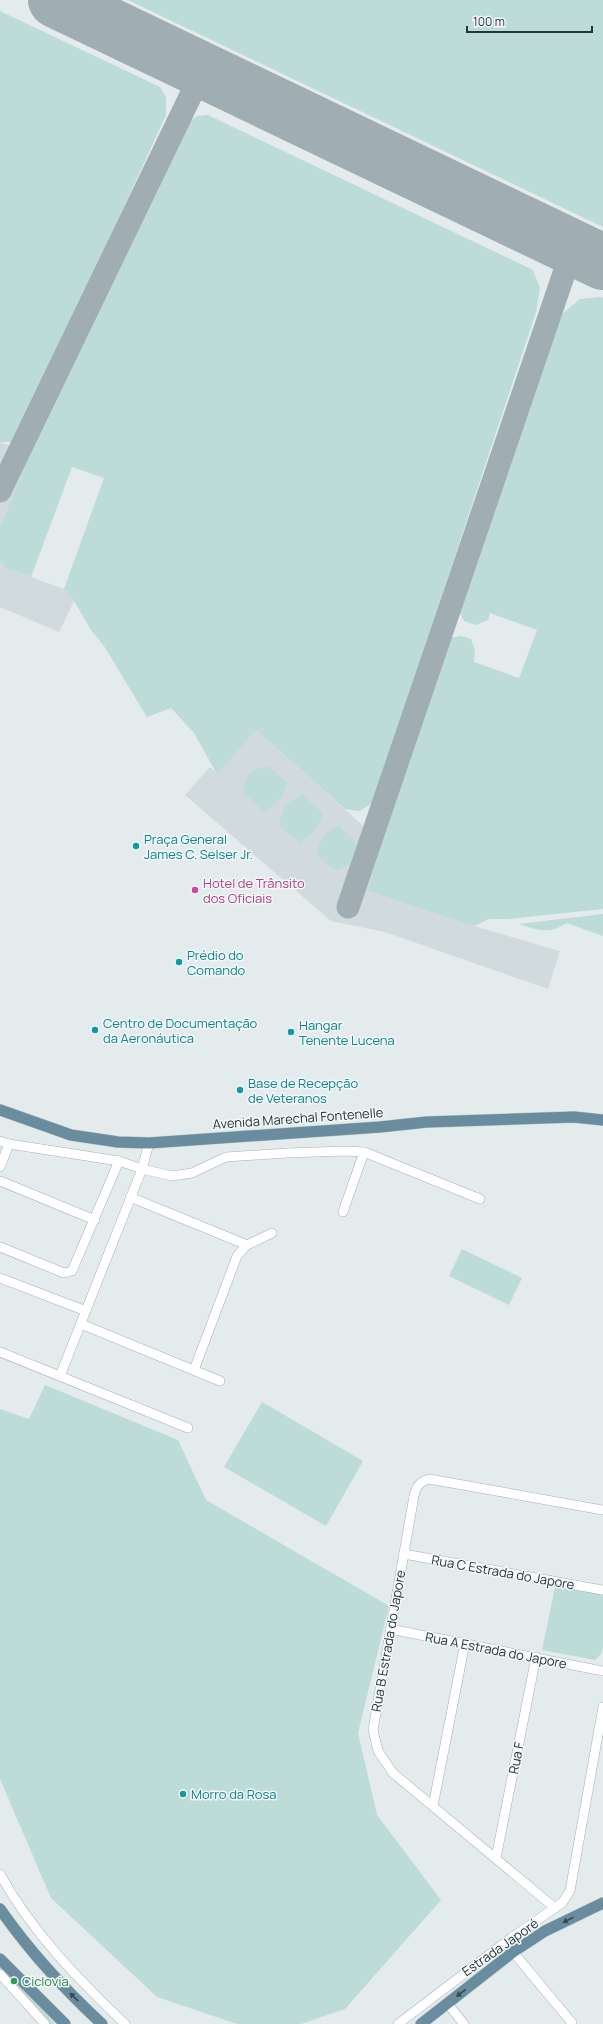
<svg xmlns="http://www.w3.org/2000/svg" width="603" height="2024" viewBox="0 0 603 2024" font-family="Manrope,sans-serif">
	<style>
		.built { fill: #d1dadc }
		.green { fill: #bddcd7 }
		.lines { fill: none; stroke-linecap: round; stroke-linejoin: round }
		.taxiway { stroke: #a0adb2; stroke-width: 23 }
		.runway { stroke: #a0adb2; stroke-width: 56 }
		.minor-casing { stroke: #a6b0b4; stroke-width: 10 }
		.major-casing { stroke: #c1c6c8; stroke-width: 12 }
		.minor { stroke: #fff; stroke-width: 9 }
		.major { stroke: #698d9f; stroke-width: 11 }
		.oneway { fill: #344a55 }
		.culture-dot { fill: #0f9aa8; stroke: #f3f8f8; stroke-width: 1.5 }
		.hotel-dot { fill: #d1479c; stroke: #f3f8f8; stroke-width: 1.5 }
		.leisure-dot { fill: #2e9e5b; stroke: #f3f8f8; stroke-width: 1.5 }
		.labels { text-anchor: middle; stroke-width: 3; stroke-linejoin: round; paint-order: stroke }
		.culture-label { font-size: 13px; fill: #0d838f; stroke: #f3f8f8; text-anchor: start }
		.hotel-label { font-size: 13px; fill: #b23c85; stroke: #f3f8f8; text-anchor: start }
		.street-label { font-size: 13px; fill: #23343c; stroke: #f3f8f8 }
		.leisure-label { font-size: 13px; fill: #27864d; stroke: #f3f8f8; text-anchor: start }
	</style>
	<rect width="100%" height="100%" fill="#e3ebec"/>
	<!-- built -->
	<g class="built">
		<path d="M0 442 30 453 0 527Z"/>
		<path d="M0 561 5 568 64 589 74 601 59 632 0 607Z"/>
		<path d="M256 730 379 840 368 891 474 926 560 951 548 989 385 932 331 921 185 795 210 767 217 773Z"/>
	</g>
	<!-- green -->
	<g class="green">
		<path d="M128 0H603V227Z"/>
		<path d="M0 11 160 87 166 97V115L18 438 11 442H0Z"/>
		<path d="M208 115 533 270 540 288 536 312 373 803 359 811 345 809 256 730 217 774 194 733 171 708 147 717 104 646 91 630 74 601 64 589 104 478 72 467 31 577 5 568 0 561V527L30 453 185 125 197 116Z"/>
		<path d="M601 297 603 298V909L508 919H489L474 926 368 891 379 840 449 638 461 636 471 639 475 651 474 662 519 678 537 630 490 613 488 620 476 625 464 621 459 611 561 315 580 299Z"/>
		<path d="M268 766 287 783C283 797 277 804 263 811L243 792C246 775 250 770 268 766Z"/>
		<path d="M303 795 323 814C318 828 313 834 300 842L279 825C281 809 288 801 303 795Z"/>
		<path d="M339 826 355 841 358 852 349 865 337 871 316 855C320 838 324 833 339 826Z"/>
		<path d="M603 914V936L567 923C547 935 539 930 519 924Z"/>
		<path d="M462 1249 522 1278 509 1305 449 1276Z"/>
		<path d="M45 1385 178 1440 206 1500 389 1606 358 1733 377 1815 441 1900 345 2009 301 2024H237L157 1997 51 1898 0 1779V1409L29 1419Z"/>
		<path d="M262 1402 363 1461 326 1526 224 1467Z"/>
		<path d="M555 1587 603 1594V1647L601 1654 595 1660 542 1650Z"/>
		<path d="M0 1959 55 2024H50L0 1969Z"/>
	</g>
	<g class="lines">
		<!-- taxiway -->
		<g class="taxiway">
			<path d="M0 491 203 70"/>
			<path d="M348 907 573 247"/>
		</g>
		<!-- runway -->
		<path class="runway" d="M56 0 603 262"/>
		<!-- minor casing -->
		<g class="minor-casing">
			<g id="minor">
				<path d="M0 1141 9 1144 119 1161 142 1169 172 1176 192 1173 226 1157 287 1153 346 1151 364 1152 480 1199"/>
				<path d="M0 1167 9 1144"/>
				<path d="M0 1181 95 1220"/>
				<path d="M130 1197 247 1245"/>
				<path d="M343 1212 364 1152"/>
				<path d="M0 1247 64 1273 72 1271 119 1161"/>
				<path d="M0 1278 86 1311"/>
				<path d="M81 1324 220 1381"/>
				<path d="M0 1352 188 1428"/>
				<path d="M194 1370 237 1256 247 1245 272 1233"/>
				<path d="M60 1376 142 1169 149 1143"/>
				<path d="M404 1554 603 1590"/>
				<path d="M390 1629 603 1671"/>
				<path d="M433 1806 465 1643"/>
				<path d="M496 1858 536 1657"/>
				<path d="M0 1874C31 1931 78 1979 125 2024"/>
				<path d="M555 1908 393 1773 378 1751 373 1730 414 1496C416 1487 419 1482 429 1479L603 1510"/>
				<path d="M513 1952 572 2023"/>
				<path d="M0 1974 45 2024"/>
				<path d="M447 2003 464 2024"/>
				<path d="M398 2024 511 1938 562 1903 570 1891 603 1707"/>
			</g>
		</g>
		<!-- major casing -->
		<g class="major-casing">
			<g id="major">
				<path d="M0 1110 71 1135 118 1142 149 1143 380 1127 427 1122 574 1117 603 1120"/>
				<path d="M0 1909C30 1952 64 1989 102 2024"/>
				<path d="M0 1959 65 2024"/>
				<path d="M421 2024 513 1952 545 1931 603 1903"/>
			</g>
		</g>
		<!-- minor -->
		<use href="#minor" class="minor"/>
		<!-- major -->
		<use href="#major" class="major"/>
	</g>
	<!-- one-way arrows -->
	<defs><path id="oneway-solid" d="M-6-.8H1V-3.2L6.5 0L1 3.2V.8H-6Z"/></defs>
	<g class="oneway">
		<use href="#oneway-solid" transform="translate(568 1920) rotate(153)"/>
		<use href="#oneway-solid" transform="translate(461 1993) rotate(142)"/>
		<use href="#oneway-solid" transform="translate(74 1997) rotate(-136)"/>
	</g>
	<!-- markers -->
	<g class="culture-dot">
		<circle cx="136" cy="846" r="4"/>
		<circle cx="179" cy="962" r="4"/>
		<circle cx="95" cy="1030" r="4"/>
		<circle cx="291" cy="1032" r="4"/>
		<circle cx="240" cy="1090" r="4"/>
		<circle cx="183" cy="1794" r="4"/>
	</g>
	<circle class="hotel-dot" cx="195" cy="890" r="4"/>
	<circle class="leisure-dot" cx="14" cy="1981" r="4"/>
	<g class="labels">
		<!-- culture labels -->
		<g class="culture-label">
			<text x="144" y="844">Praça General<tspan x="144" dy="15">James C. Selser Jr.</tspan></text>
			<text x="187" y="960">Prédio do<tspan x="187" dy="15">Comando</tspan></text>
			<text x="103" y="1028">Centro de Documentação<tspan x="103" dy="15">da Aeronáutica</tspan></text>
			<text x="299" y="1030">Hangar<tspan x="299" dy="15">Tenente Lucena</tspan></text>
			<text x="248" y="1088">Base de Recepção<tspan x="248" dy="15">de Veteranos</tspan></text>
			<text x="191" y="1799">Morro da Rosa</text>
		</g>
		<!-- hotel labels -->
		<g class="hotel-label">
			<text x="203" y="888">Hotel de Trânsito<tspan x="203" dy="15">dos Oficiais</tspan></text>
		</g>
		<!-- street labels -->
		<g class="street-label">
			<text transform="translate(298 1118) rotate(-4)" y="5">Avenida Marechal Fontenelle</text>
			<text transform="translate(503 1572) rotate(10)" y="5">Rua C Estrada do Japore</text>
			<text transform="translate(388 1641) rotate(-80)" y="5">Rua B Estrada do Japore</text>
			<text transform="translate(496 1650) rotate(11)" y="5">Rua A Estrada do Japore</text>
			<text transform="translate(516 1758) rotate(-79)" y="5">Rua F</text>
			<text transform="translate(500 1947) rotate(-35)" y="5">Estrada Japoré</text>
		</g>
		<!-- leisure labels -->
		<g class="leisure-label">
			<text x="22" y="1986">Ciclovia</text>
		</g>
	</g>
	<!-- scale -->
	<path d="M467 26v6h125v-6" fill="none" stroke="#23343c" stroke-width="2"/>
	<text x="473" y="26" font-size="12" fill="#23343c" stroke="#f3f8f8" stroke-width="3" paint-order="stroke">100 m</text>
</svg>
